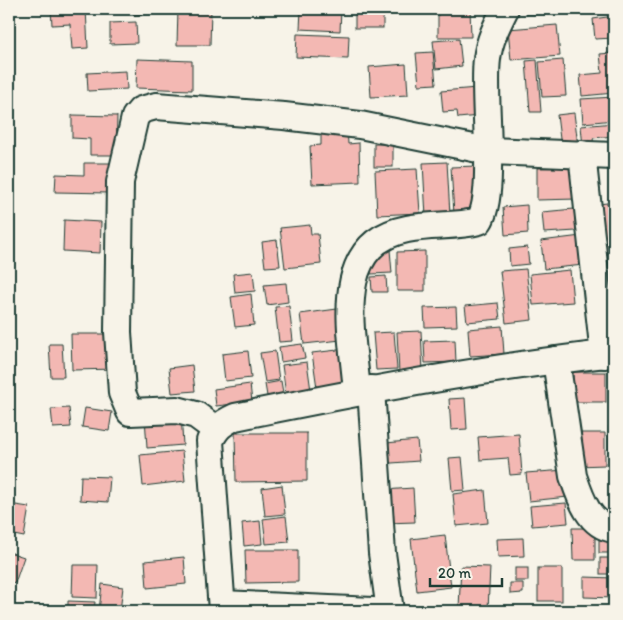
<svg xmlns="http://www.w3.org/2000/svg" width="623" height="620" viewBox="0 0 623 620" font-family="Itim,sans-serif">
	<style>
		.building { fill: #f3b8b3; stroke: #1f3d34 }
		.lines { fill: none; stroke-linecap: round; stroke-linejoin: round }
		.minor-casing { stroke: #1f3d34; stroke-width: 30 }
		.minor { stroke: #f7f3e8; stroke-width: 26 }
	</style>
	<rect width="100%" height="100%" fill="#f7f3e8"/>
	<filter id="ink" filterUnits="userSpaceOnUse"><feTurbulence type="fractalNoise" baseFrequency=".02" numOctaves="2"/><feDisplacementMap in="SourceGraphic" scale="10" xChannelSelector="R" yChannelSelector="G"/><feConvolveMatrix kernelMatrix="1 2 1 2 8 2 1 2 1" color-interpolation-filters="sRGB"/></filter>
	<g filter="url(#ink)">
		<!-- building -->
		<g class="building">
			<path d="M51 9H86L88 48 72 49 70 24 52 25Z"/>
			<path d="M133 9H159L160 13 134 15Z"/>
			<path d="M178 9H211L210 45H177Z"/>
			<path d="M301 9H341L340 31 300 29Z"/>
			<rect x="355" y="9" width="28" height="19"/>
			<path d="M438 9H470L471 37H438Z"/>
			<path d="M525 9H563V14H526Z"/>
			<path d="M614 16V38L595 39 593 19Z"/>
			<path d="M136 22 137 43 110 44V23Z"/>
			<path d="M557 25 560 56 511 60 508 29Z"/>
			<path d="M297 34 349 36 348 59 296 57Z"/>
			<path d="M459 39 462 66 436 69 433 41Z"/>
			<path d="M433 52 436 84 419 85 416 53Z"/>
			<path d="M611 53 614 93 582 96 580 75 602 73 600 54Z"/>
			<path d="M137 59 192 61V90L136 88Z"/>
			<path d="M537 60 541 112H530L526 61Z"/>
			<path d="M563 60 566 96 542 97 539 62Z"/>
			<path d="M406 64 408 95 371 97 369 67Z"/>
			<path d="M126 71 127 89 88 91 87 73Z"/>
			<path d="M477 88 479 116 458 118 457 111 443 112 441 91Z"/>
			<path d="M614 97V120L583 123 581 99Z"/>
			<path d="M574 113 578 145 561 147 557 115Z"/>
			<path d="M72 115 117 116 116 155H90V139L72 138Z"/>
			<path d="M614 123V136L593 138 594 146 583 147 581 126Z"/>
			<path d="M347 128 348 144 359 143 360 182 312 184 310 146 321 145V130Z"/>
			<rect x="374" y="144" width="19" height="23"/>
			<path d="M447 162 450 215 426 217 423 163Z"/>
			<path d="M84 163H111L110 193 55 192 56 174 84 175Z"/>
			<path d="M476 166 478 212 454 214 451 167Z"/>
			<path d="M576 167 577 199 537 200V168Z"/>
			<path d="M417 169 420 213 377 215 375 171Z"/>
			<path d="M614 202V253L599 255 592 205Z"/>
			<path d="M527 205 528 233 505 235 503 207Z"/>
			<path d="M574 209 576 231 544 233 542 212Z"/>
			<path d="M64 220 101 222 100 253 63 251Z"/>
			<path d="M310 225 311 234H318L321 264 285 268 280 228Z"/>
			<path d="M581 236 584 265 544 269 541 241Z"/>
			<path d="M277 240 280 266 265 267 262 242Z"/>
			<path d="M527 247 529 264 510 266 509 249Z"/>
			<path d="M390 250 392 273 371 274 370 251Z"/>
			<path d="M425 251V291H397V252Z"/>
			<path d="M526 269 532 320 506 323 500 271Z"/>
			<path d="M570 270 573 302 533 305 530 274Z"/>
			<path d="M253 272 255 291 235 293 233 274Z"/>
			<path d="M386 276 387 292H372L371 277Z"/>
			<path d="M286 283 288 302 267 305 264 285Z"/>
			<path d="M251 294 254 325 235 327 231 297Z"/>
			<path d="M498 303 500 319 467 322 465 306Z"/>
			<path d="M289 306 293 341 279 342 275 307Z"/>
			<path d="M456 307 457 326 425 327 424 308Z"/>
			<path d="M337 309 341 340 304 344 300 314Z"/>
			<path d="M502 326 504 354 470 356 468 329Z"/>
			<path d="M421 331 423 372 399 373 397 332Z"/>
			<path d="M394 332 397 369 376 370 373 333Z"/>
			<path d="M71 334H114L116 369 72 370Z"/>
			<path d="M455 340 456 362 425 363 424 341Z"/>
			<path d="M49 344H62L64 377H51Z"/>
			<path d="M302 344 305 358 281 362 279 347Z"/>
			<path d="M346 349 350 384 317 388 312 353Z"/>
			<path d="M248 351 251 378 225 381 222 354Z"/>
			<path d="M275 351 279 380 265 382 260 353Z"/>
			<path d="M307 362 312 398 287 402 282 365Z"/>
			<path d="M192 365 195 391 172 393 169 368Z"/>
			<rect x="573" y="372" width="33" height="30"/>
			<path d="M281 381 285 405 269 408 265 384Z"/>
			<path d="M250 384 252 402 216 406 214 389Z"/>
			<path d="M465 398 467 429 451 430 449 399Z"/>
			<path d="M69 408 71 427 53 428 51 409Z"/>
			<path d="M85 408 112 412 109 431 82 427Z"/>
			<path d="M181 414 183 445 147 448 145 417Z"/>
			<path d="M609 426H614V464L609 465Z"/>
			<path d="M235 433H307V481L236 482Z"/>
			<path d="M577 433H605V465L577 466Z"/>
			<path d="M519 434 522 474 510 475 508 458 480 460 478 437Z"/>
			<path d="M417 440 419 461 378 464 376 444Z"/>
			<path d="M182 451 185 481 143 486 140 455Z"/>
			<path d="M462 457 465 490 452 491 449 458Z"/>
			<path d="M565 470 568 497 529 501 526 473Z"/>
			<path d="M81 476 110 477 108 502 80 500Z"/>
			<path d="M282 485 285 514 265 516 262 488Z"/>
			<path d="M413 488 415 522 386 523 384 490Z"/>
			<path d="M485 490 488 523 456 526 453 494Z"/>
			<path d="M566 503 568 523 532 526 530 506Z"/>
			<path d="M9 504 29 507 24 537 9 534Z"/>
			<path d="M286 516 289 542 266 544 263 519Z"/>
			<path d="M260 521 262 544 244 546 242 523Z"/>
			<path d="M572 528H595V560H573Z"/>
			<rect x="599" y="533" width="15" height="20"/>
			<path d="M445 535 451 587 417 591 411 539Z"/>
			<path d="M523 538 524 556 498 557 497 539Z"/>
			<path d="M245 550H298V582L246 583Z"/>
			<path d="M9 552 24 557 15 583 9 581Z"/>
			<path d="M184 557 186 584 147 588 145 561Z"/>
			<rect x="600" y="558" width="14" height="16"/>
			<path d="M73 565H98L97 598 72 597Z"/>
			<path d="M461 566 490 567 488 610 459 608Z"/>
			<rect x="515" y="568" width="13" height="13"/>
			<rect x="538" y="568" width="24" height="33"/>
			<path d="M584 577 614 578V598L584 597Z"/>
			<path d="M510 583H523V593L510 594Z"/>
			<path d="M102 584 123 587 120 611H99Z"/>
			<path d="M68 601 95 602 94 611H68Z"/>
			<path d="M169 608 170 611H133V609Z"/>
		</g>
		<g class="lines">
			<!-- minor casing -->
			<g class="minor-casing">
				<g id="minor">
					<path d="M582 154 604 355"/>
					<path d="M556 360 573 476C580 497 589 526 614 529"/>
					<path d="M371 389 382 553 390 611"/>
					<path d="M357 392C353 335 329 244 407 229 431 224 456 227 479 221 497 195 482 96 487 59 489 41 497 25 505 9"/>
					<path d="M215 429 196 415 177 410 130 412 122 393 118 332 120 182 135 117 141 110 156 106 284 116 360 125 488 151 614 156"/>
					<path d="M222 604 373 611"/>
					<path d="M222 611 210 441C216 428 222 423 235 417 360 391 487 367 614 353"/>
				</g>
			</g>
			<!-- minor -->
			<use href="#minor" class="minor"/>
		</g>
	</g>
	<!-- margin -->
	<rect width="623" height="620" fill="none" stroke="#f7f3e8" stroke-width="30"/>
	<rect x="15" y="15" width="593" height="590" fill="none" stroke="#1f3d34" stroke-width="2" filter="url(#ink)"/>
	<!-- scale -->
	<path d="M430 578v8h72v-8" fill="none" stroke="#1f3d34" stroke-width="2.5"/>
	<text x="438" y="578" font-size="15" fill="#1f3d34" stroke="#f7f3e8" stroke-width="4" paint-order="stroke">20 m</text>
</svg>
